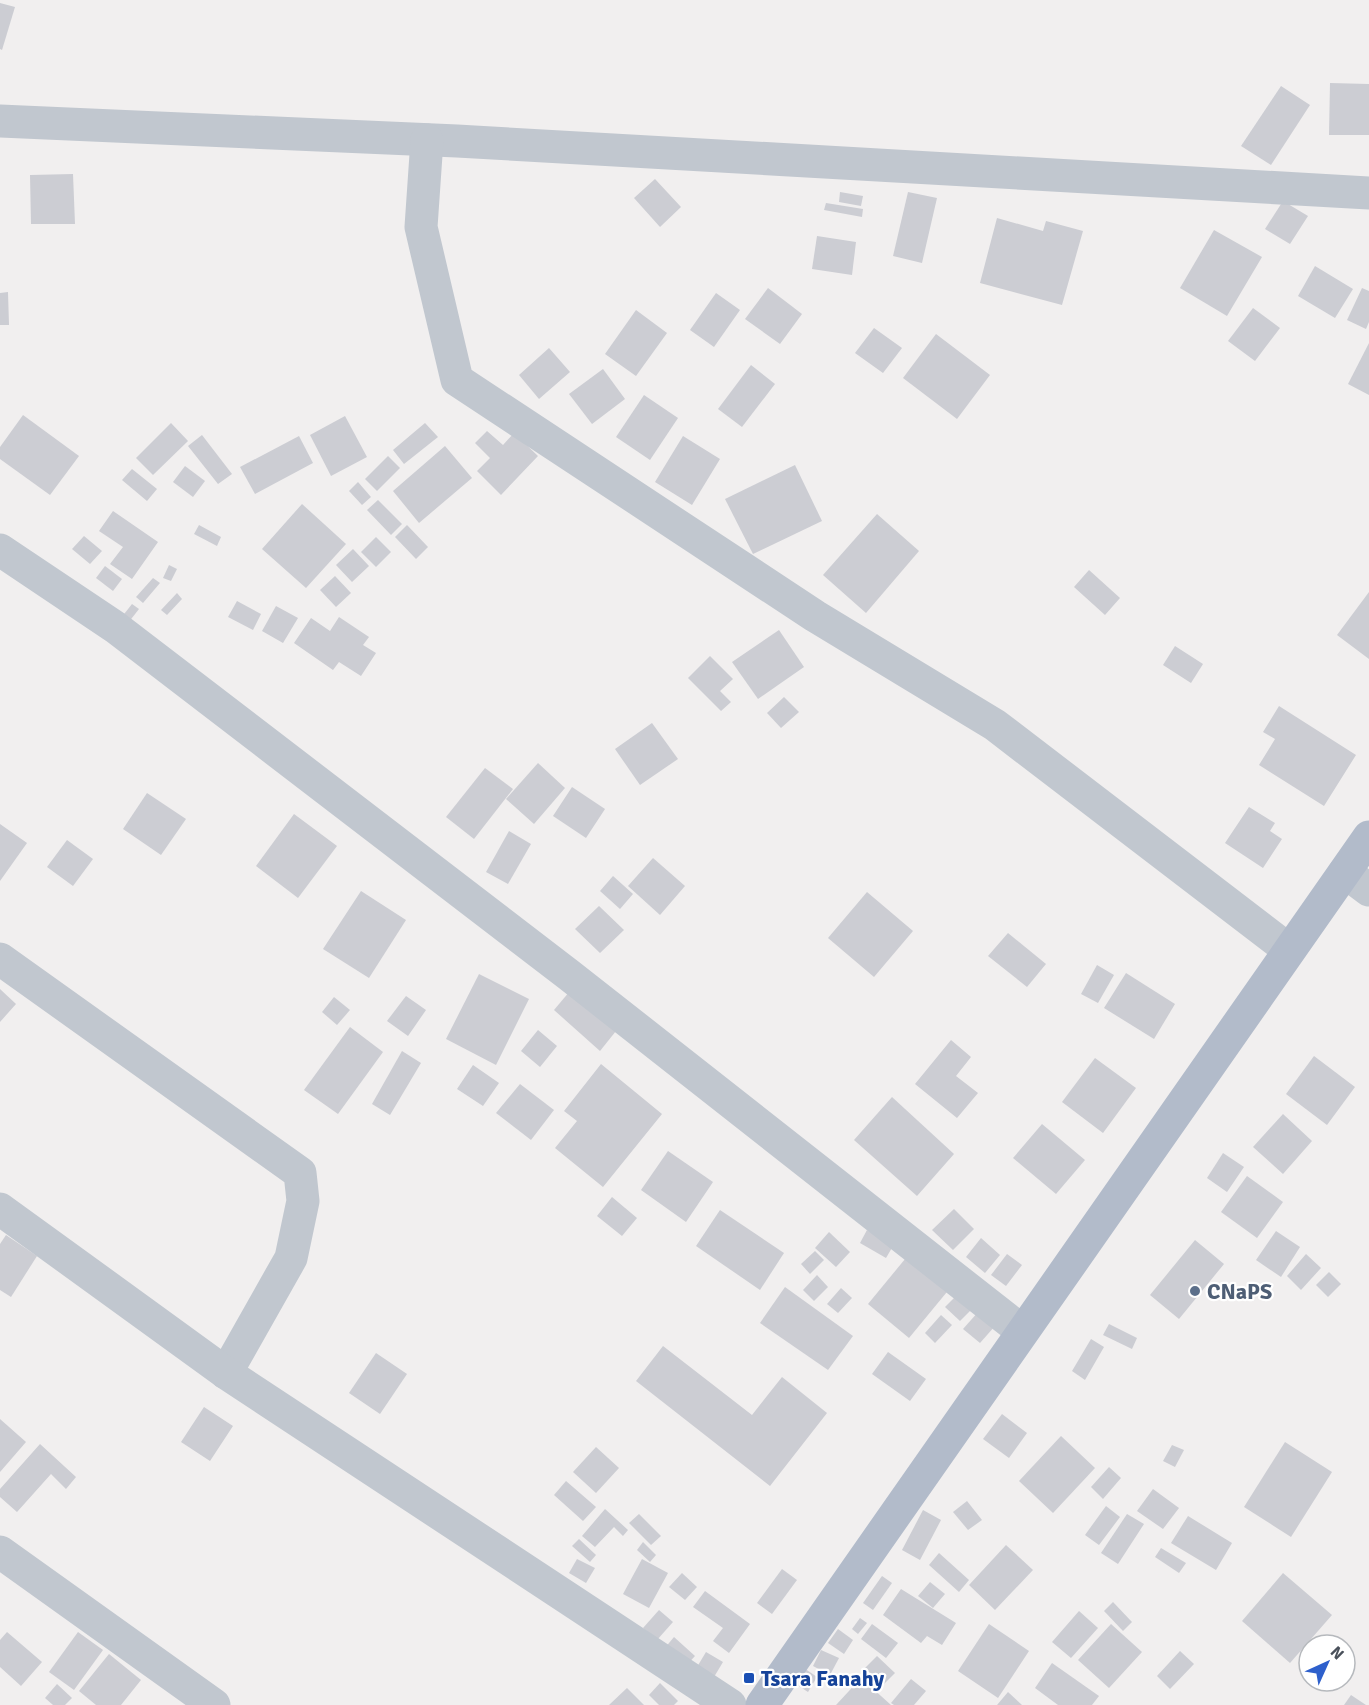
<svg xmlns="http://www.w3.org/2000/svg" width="1369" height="1705" viewBox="0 0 1369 1705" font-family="Signika,sans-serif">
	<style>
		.building { fill: #cccdd3 }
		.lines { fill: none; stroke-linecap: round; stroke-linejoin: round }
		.street { stroke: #c1c7cf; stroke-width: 33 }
		.primary { stroke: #b2bbca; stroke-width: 33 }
		.service-dot { fill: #5c6f8a; stroke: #fff; stroke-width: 2 }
		.transit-dot { fill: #1a4fb4; stroke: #fff; stroke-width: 2 }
		.labels { text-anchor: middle; stroke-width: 4.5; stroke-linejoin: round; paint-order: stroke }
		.service-label { font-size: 22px; font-weight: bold; fill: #4e5e75; stroke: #fff; text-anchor: start }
		.transit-label { font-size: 22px; font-weight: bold; fill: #164399; stroke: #fff; text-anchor: start }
	</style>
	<rect width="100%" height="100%" fill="#f1efef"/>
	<!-- building -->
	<g class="building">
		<path d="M0 3 15 7 2 50 0 49Z"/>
		<path d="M1330 83 1369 84V135H1329Z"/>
		<path d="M1281 86 1310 105 1271 165 1241 146Z"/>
		<path d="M73 174 75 224H31L30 175Z"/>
		<path d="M655 179 681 207 660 227 634 198Z"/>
		<path d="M840 192 863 196 861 206 839 202Z"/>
		<path d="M908 192 937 198 922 263 893 256Z"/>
		<path d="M1283 201 1308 216 1290 244 1265 229Z"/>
		<path d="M826 203 863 209 862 217 824 210Z"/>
		<path d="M997 218 1043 231 1046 221 1083 231 1062 305 980 283Z"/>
		<path d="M1214 230 1262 257 1227 316 1180 288Z"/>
		<path d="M817 236 856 242 852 275 812 269Z"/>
		<path d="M1315 266 1353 289 1335 318 1298 296Z"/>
		<path d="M768 288 802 314 780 344 745 319Z"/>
		<path d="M1362 288 1369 291V322L1366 329 1347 320Z"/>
		<path d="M8 292 9 325H0V293Z"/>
		<path d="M716 293 740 310 714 347 690 330Z"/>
		<path d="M1253 308 1280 328 1255 361 1228 341Z"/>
		<path d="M636 310 667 333 636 376 605 354Z"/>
		<path d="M874 328 902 348 883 373 855 353Z"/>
		<path d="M936 334 990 375 957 419 903 378Z"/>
		<path d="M1369 343V395L1348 384Z"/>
		<path d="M549 348 570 372 539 399 519 375Z"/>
		<path d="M751 365 775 384 742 427 718 409Z"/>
		<path d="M603 369 625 399 592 424 569 394Z"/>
		<path d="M644 395 678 418 650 460 616 437Z"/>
		<path d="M23 415 79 456 50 495 0 459V447Z"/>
		<path d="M345 416 367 457 331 476 310 435Z"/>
		<path d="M171 423 188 441 153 475 136 458Z"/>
		<path d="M425 423 438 437 404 464 393 450Z"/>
		<path d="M487 431 503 445 514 433 538 456 501 495 477 471 490 458 475 443Z"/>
		<path d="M202 435 232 474 218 484 188 446Z"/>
		<path d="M299 436 313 463 255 494 240 467Z"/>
		<path d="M683 436 720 459 692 505 655 482Z"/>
		<path d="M445 446 472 478 419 523 393 491Z"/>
		<path d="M388 456 400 468 377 491 365 479Z"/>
		<path d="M795 465 822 521 753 554 725 499Z"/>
		<path d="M185 466 205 481 193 497 173 482Z"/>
		<path d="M132 469 157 489 147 501 122 480Z"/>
		<path d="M358 482 371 497 362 505 349 491Z"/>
		<path d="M378 500 402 524 391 535 367 510Z"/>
		<path d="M302 504 346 544 306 588 262 549Z"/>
		<path d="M113 511 158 542 132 579 110 564 123 547 99 531Z"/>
		<path d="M877 514 919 551 866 613 823 575Z"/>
		<path d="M199 525 221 537 217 546 194 534Z"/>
		<path d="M407 525 428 547 416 559 395 537Z"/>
		<path d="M84 536 102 551 90 564 72 549Z"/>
		<path d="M376 537 391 552 376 567 361 552Z"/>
		<path d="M353 549 369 566 352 582 336 565Z"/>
		<path d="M169 565 177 569 171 581 163 578Z"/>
		<path d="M105 566 122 579 113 591 96 578Z"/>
		<path d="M1089 570 1120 598 1105 615 1074 587Z"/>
		<path d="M335 576 351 593 336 607 320 590Z"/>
		<path d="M153 578 160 583 143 603 136 597Z"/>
		<path d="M1369 592V659L1337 635Z"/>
		<path d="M177 593 182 599 167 615 161 610Z"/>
		<path d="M237 601 261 614 253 630 228 617Z"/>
		<path d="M132 604 139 609 128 623 121 618Z"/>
		<path d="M276 606 298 618 283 643 262 631Z"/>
		<path d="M339 617 369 637 363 645 376 653 361 676 339 662 333 670 294 643 311 618 330 631Z"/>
		<path d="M779 630 804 667 758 699 732 662Z"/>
		<path d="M1175 646 1203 664 1191 683 1163 665Z"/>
		<path d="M710 656 733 679 720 691 731 702 721 711 688 678Z"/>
		<path d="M784 697 799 712 781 728 767 713Z"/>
		<path d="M1279 706 1356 755 1324 806 1259 765 1275 739 1263 732Z"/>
		<path d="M652 723 678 759 640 785 615 749Z"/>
		<path d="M538 763 565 788 534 824 506 799Z"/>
		<path d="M485 768 513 789 474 839 446 817Z"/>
		<path d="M572 787 605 809 586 838 553 816Z"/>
		<path d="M147 793 186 819 161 855 123 829Z"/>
		<path d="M1249 807 1275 823 1270 831 1282 839 1263 868 1225 843Z"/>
		<path d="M294 814 337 846 298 898 256 866Z"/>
		<path d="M0 824 27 843 0 881Z"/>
		<path d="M509 831 531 844 508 884 486 872Z"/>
		<path d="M67 840 93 859 73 886 47 867Z"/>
		<path d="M653 858 685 886 660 915 628 886Z"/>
		<path d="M613 876 633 894 620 909 600 891Z"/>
		<path d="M361 891 406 920 369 978 323 949Z"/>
		<path d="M867 892 913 931 874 977 828 938Z"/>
		<path d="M599 906 624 930 600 953 575 929Z"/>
		<path d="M1008 933 1046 964 1027 987 988 956Z"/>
		<path d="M1097 965 1114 975 1098 1003 1081 994Z"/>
		<path d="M1126 973 1175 1004 1154 1039 1104 1008Z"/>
		<path d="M479 974 529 999 496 1065 446 1039Z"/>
		<path d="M0 989 16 1004 0 1022Z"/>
		<path d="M570 991 616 1031 600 1051 554 1010Z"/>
		<path d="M406 996 426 1010 408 1036 387 1021Z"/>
		<path d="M334 997 350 1010 337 1025 322 1012Z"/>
		<path d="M350 1027 383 1052 338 1114 304 1090Z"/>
		<path d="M538 1030 557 1046 540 1067 521 1051Z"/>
		<path d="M951 1040 971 1057 956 1076 978 1093 957 1118 915 1084Z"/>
		<path d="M402 1051 421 1063 390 1115 372 1104Z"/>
		<path d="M1314 1056 1355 1087 1327 1125 1286 1094Z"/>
		<path d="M1095 1058 1136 1088 1103 1133 1062 1102Z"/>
		<path d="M601 1064 662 1114 603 1187 555 1148 577 1121 564 1111Z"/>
		<path d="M473 1065 499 1083 483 1106 457 1089Z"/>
		<path d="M520 1084 554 1110 531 1140 496 1113Z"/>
		<path d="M892 1097 954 1154 917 1196 854 1140Z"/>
		<path d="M1283 1114 1312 1141 1283 1174 1253 1147Z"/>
		<path d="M1042 1124 1085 1160 1056 1194 1013 1158Z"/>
		<path d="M668 1151 713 1182 686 1222 641 1190Z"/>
		<path d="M1223 1153 1244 1167 1227 1192 1207 1178Z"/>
		<path d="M1247 1176 1283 1202 1257 1238 1221 1212Z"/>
		<path d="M612 1197 637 1218 622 1236 597 1216Z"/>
		<path d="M954 1209 974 1229 953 1250 932 1230Z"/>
		<path d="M720 1210 784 1253 760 1290 696 1246Z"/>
		<path d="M867 1230 893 1246 886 1258 860 1243Z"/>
		<path d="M1276 1231 1300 1247 1281 1277 1256 1260Z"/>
		<path d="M829 1232 850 1252 836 1267 815 1248Z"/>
		<path d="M6 1235 37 1256 11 1297 0 1290V1244Z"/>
		<path d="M981 1238 1000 1255 985 1273 966 1257Z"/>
		<path d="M1195 1240 1224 1264 1179 1319 1150 1295Z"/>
		<path d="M815 1251 824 1260 810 1274 801 1264Z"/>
		<path d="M910 1253 951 1287 909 1338 868 1304Z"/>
		<path d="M1007 1254 1022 1265 1006 1286 991 1275Z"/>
		<path d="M1306 1254 1321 1268 1301 1290 1287 1276Z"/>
		<path d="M1329 1272 1341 1284 1328 1297 1316 1285Z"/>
		<path d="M817 1275 828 1287 814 1301 803 1290Z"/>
		<path d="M785 1287 853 1336 828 1370 760 1323Z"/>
		<path d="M841 1288 852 1298 838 1313 827 1304Z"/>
		<path d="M959 1293 973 1308 960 1321 945 1307Z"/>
		<path d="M979 1311 995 1326 980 1343 963 1329Z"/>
		<path d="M941 1315 952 1325 935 1343 925 1333Z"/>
		<path d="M1109 1324 1137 1338 1132 1349 1103 1335Z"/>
		<path d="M1091 1339 1104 1347 1085 1380 1072 1371Z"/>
		<path d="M663 1346 752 1415 782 1377 827 1413 770 1486 636 1381Z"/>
		<path d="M888 1352 926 1379 910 1401 872 1374Z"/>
		<path d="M376 1353 407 1374 380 1414 349 1393Z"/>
		<path d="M204 1407 233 1426 210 1461 181 1442Z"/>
		<path d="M1002 1414 1027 1433 1009 1458 983 1439Z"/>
		<path d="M0 1419 26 1442 0 1472Z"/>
		<path d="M1061 1436 1095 1468 1053 1513 1019 1481Z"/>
		<path d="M1285 1442 1332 1472 1291 1537 1244 1507Z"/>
		<path d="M40 1444 76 1477 66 1489 51 1474 17 1512 0 1497V1489Z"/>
		<path d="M1172 1445 1184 1450 1175 1467 1163 1461Z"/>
		<path d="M596 1447 619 1468 596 1493 573 1472Z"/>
		<path d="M1109 1467 1121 1478 1103 1499 1091 1487Z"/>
		<path d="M566 1481 596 1507 583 1521 554 1495Z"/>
		<path d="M1153 1489 1179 1508 1163 1529 1137 1511Z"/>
		<path d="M967 1501 982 1520 968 1530 953 1512Z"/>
		<path d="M1106 1506 1120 1517 1099 1545 1085 1535Z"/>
		<path d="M605 1509 628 1530 623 1536 614 1527 595 1547 582 1536Z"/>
		<path d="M923 1510 941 1520 920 1560 902 1550Z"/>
		<path d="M639 1514 661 1536 651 1545 629 1523Z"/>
		<path d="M1127 1514 1144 1524 1118 1564 1101 1553Z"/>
		<path d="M1188 1516 1232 1543 1216 1570 1171 1543Z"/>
		<path d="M579 1539 596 1555 590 1562 572 1546Z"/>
		<path d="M643 1542 656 1555 650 1562 637 1550Z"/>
		<path d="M1006 1545 1033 1570 995 1610 969 1585Z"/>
		<path d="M1161 1548 1186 1563 1179 1573 1155 1557Z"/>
		<path d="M939 1553 969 1580 959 1592 929 1565Z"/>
		<path d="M577 1559 595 1568 586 1583 569 1573Z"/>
		<path d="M642 1559 668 1573 649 1608 623 1594Z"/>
		<path d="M782 1569 797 1580 772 1614 757 1603Z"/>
		<path d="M682 1573 697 1587 685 1600 669 1587Z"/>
		<path d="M1283 1573 1332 1615 1290 1663 1242 1621Z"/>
		<path d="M882 1576 892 1583 873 1610 863 1603Z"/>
		<path d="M930 1582 945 1594 933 1608 918 1596Z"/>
		<path d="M901 1589 956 1623 942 1645 927 1636 921 1643 883 1615Z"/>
		<path d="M705 1591 750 1624 729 1653 713 1641 723 1628 693 1607Z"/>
		<path d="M1113 1602 1132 1622 1123 1631 1104 1611Z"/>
		<path d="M659 1610 673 1622 657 1640 643 1628Z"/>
		<path d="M1079 1611 1098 1628 1071 1658 1052 1642Z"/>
		<path d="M860 1618 867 1623 858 1634 852 1629Z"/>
		<path d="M872 1624 898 1643 886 1658 861 1639Z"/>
		<path d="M989 1624 1029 1651 998 1698 958 1671Z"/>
		<path d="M1111 1624 1142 1652 1109 1688 1078 1660Z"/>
		<path d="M838 1629 853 1640 844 1654 828 1643Z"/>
		<path d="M7 1632 42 1662 21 1686 0 1667V1640Z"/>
		<path d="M78 1632 103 1650 74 1690 49 1672Z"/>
		<path d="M674 1637 695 1656 684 1668 664 1649Z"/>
		<path d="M821 1650 839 1658 830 1675 813 1666Z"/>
		<path d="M1180 1651 1194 1664 1170 1689 1157 1676Z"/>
		<path d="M706 1652 723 1662 711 1682 694 1672Z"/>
		<path d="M109 1654 141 1680 121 1705H96L79 1691Z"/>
		<path d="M877 1656 895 1673 882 1686 865 1668Z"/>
		<path d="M1052 1663 1099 1696 1092 1705H1058L1035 1688Z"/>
		<path d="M804 1668 817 1677 808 1692 794 1683Z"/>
		<path d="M861 1678 891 1705H836Z"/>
		<path d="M911 1679 926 1691 914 1705H894L891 1703Z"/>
		<path d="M660 1683 678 1701 674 1705H659L649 1695Z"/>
		<path d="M57 1684 72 1698 65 1705H53L45 1698Z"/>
		<path d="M627 1688 644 1705H609Z"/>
		<path d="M1008 1692 1022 1705H997Z"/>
		<path d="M1351 1695 1366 1705H1344Z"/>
	</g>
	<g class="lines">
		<!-- street -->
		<g class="street">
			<path d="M0 121 457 141 1369 193"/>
			<path d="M427 140 421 227 457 380 815 616 995 725 1289 950"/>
			<path d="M0 550 115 627 569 975 1022 1331"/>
			<path d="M1345 872 1369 890"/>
			<path d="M0 959 300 1173 303 1201 291 1258 226 1373"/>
			<path d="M0 1209 226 1373 730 1705"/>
			<path d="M0 1552 214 1705"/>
		</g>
		<!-- primary -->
		<path class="primary" d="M762 1705 1369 837"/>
	</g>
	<!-- markers -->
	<circle class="service-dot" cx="1195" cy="1291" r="6"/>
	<rect class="transit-dot" x="743" y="1672" width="12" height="12" rx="3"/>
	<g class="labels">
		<!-- service labels -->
		<g class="service-label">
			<text x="1207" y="1299">CNaPS</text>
		</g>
		<!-- transit labels -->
		<g class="transit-label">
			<text x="761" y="1686">Tsara Fanahy</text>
		</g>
	</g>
	<!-- north arrow -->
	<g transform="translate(1327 1663) rotate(45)"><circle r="28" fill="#ffffff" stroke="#b6b9bd" stroke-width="1.5"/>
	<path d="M0-4.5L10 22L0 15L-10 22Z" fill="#2e60cc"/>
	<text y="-9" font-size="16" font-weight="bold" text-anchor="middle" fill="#49505a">N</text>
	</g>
</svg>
